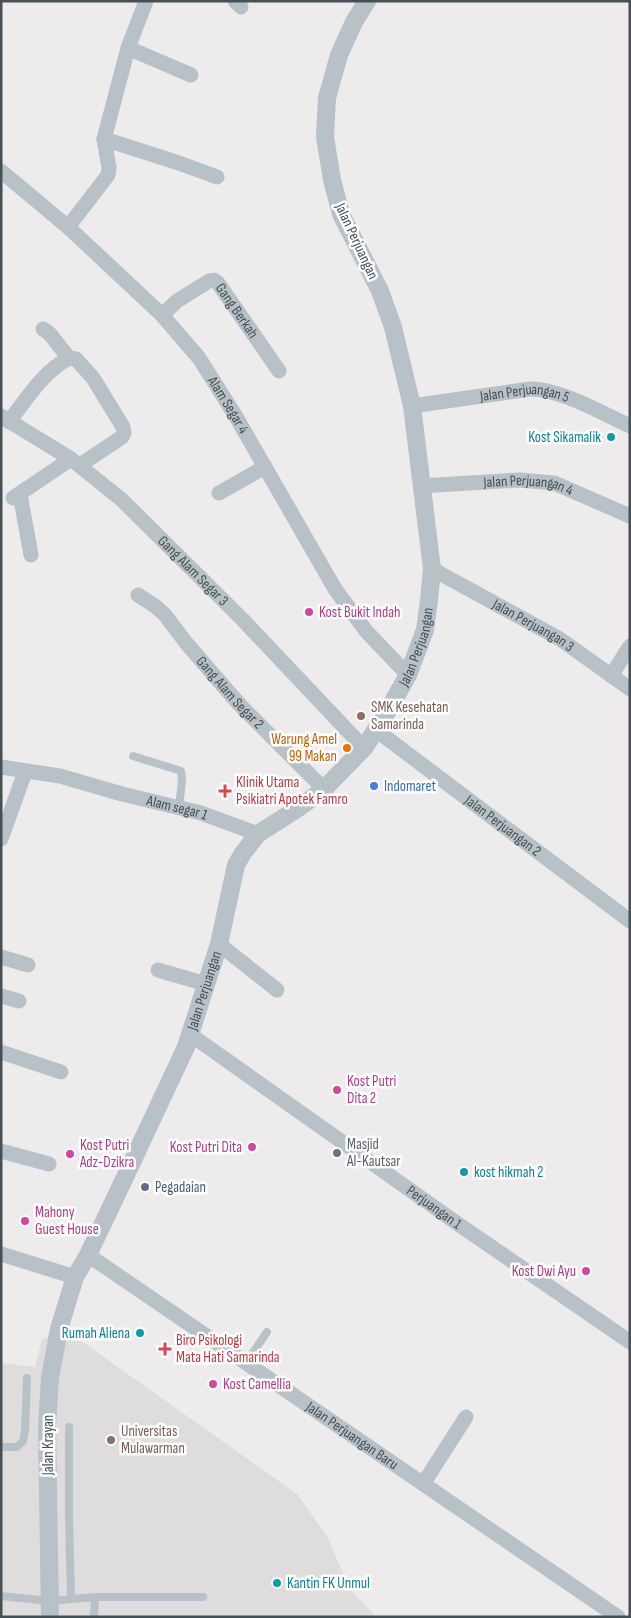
<svg xmlns="http://www.w3.org/2000/svg" width="631" height="1618" viewBox="0 0 631 1618" font-family="'Sofia Sans Condensed',sans-serif">
	<style>
		.education { fill: #dfdcdd }
		.lines { fill: none; stroke-linecap: round; stroke-linejoin: round }
		.service { stroke: #b7c1c7; stroke-width: 8 }
		.minor { stroke: #b7c1c7; stroke-width: 15 }
		.tertiary { stroke: #b7c1c7; stroke-width: 18 }
		.culture-dot { fill: #0f9aa8; stroke: #fff; stroke-width: 2 }
		.hotel-dot { fill: #d1479c; stroke: #fff; stroke-width: 2 }
		.education-dot { fill: #8d6e63; stroke: #fff; stroke-width: 2 }
		.food-dot { fill: #e8710a; stroke: #fff; stroke-width: 2 }
		.shop-dot { fill: #3f7fe0; stroke: #fff; stroke-width: 2 }
		.health-dot { fill: #e0444e; stroke: #fff; stroke-width: 2 }
		.worship-dot { fill: #6b7280; stroke: #fff; stroke-width: 2 }
		.service-dot { fill: #5c6f8a; stroke: #fff; stroke-width: 2 }
		.labels { text-anchor: middle; stroke-width: 5; stroke-linejoin: round; paint-order: stroke }
		.street-label { font-size: 15px; fill: #455057; stroke: #fff }
		.culture-label { font-size: 15px; fill: #0d838f; stroke: #fff; text-anchor: end }
		.hotel-label { font-size: 15px; fill: #b23c85; stroke: #fff; text-anchor: start }
		.education-label { font-size: 15px; fill: #785e54; stroke: #fff; text-anchor: start }
		.food-label { font-size: 15px; fill: #c56008; stroke: #fff; text-anchor: end }
		.health-label { font-size: 15px; fill: #be3a42; stroke: #fff; text-anchor: start }
		.shop-label { font-size: 15px; fill: #366cbe; stroke: #fff; text-anchor: start }
		.worship-label { font-size: 15px; fill: #5b616d; stroke: #fff; text-anchor: start }
		.service-label { font-size: 15px; fill: #4e5e75; stroke: #fff; text-anchor: start }
	</style>
	<rect width="100%" height="100%" fill="#eeebec"/>
	<!-- education -->
	<path class="education" d="M70 1333 297 1494 328 1538 349 1588 376 1617H1V1363L35 1367 42 1339Z"/>
	<g class="lines">
		<!-- service -->
		<g class="service">
			<path d="M133 756 181 771 182 781 179 807"/>
			<path d="M246 1363 267 1332"/>
			<path d="M69 1427V1518L71 1599"/>
			<path d="M1 1447H17L23 1441 25 1431 27 1378"/>
			<path d="M1 1596 49 1601 95 1597H203"/>
			<path d="M94 1617 95 1597"/>
		</g>
		<!-- minor -->
		<g class="minor">
			<path d="M235 1 241 7"/>
			<path d="M128 48 191 75"/>
			<path d="M104 139 179 163 217 177"/>
			<path id="s1" d="M1 171 68 227 162 315 199 358 235 415 335 589 366 631 408 675"/>
			<path d="M68 227 108 175 109 168 104 139 128 48 146 1"/>
			<path id="s2" d="M162 315 177 301 209 281 214 280 218 283 279 371"/>
			<path d="M43 329 49 333 69 358 76 359 93 378 123 427 124 433 122 437 80 465"/>
			<path id="s3" d="M412 406 530 389C561 389 601 413 630 426"/>
			<path id="s4" d="M1 416 71 459 122 500 243 620 364 748"/>
			<path d="M9 422C26 399 44 371 69 358"/>
			<path id="s5" d="M421 486 520 480 554 483 630 516"/>
			<path d="M219 493 265 467"/>
			<path d="M20 494 31 555"/>
			<path d="M13 498 71 459"/>
			<path id="s6" d="M432 569 560 639 630 689"/>
			<path id="s7" d="M138 595 155 606 165 615 187 644 239 704 324 789"/>
			<path d="M611 676 630 646"/>
			<path id="s8" d="M376 730 630 921"/>
			<path id="s9" d="M1 767 60 776 122 794 201 813 258 834"/>
			<path d="M1 839 25 772"/>
			<path d="M219 944 277 990"/>
			<path d="M1 957 28 965"/>
			<path d="M158 970 206 984"/>
			<path d="M1 996 19 1001"/>
			<path id="s10" d="M191 1035 461 1226 630 1342"/>
			<path d="M1 1052 61 1072"/>
			<path d="M1 1151 49 1164"/>
			<path d="M1 1254 75 1277"/>
			<path id="s11" d="M88 1255 618 1617"/>
			<path d="M423 1484 466 1417"/>
		</g>
		<!-- tertiary -->
		<path class="tertiary" id="s12" d="M50 1617 47 1425 50 1378 59 1329 75 1277 88 1255 126 1175 186 1047 219 944 236 865 243 853 258 834 300 807 324 789 364 748 386 714 408 675 425 630 429 600 432 569 412 406 393 327 380 291 341 214 332 180 325 137 327 98 339 55 354 22 367 1"/>
	</g>
	<!-- markers -->
	<g class="culture-dot">
		<circle cx="611" cy="437" r="5"/>
		<circle cx="464" cy="1172" r="5"/>
		<circle cx="140" cy="1333" r="5"/>
		<circle cx="277" cy="1583" r="5"/>
	</g>
	<g class="hotel-dot">
		<circle cx="309" cy="612" r="5"/>
		<circle cx="337" cy="1090" r="5"/>
		<circle cx="252" cy="1147" r="5"/>
		<circle cx="70" cy="1154" r="5"/>
		<circle cx="25" cy="1221" r="5"/>
		<circle cx="586" cy="1271" r="5"/>
		<circle cx="213" cy="1384" r="5"/>
	</g>
	<g class="education-dot">
		<circle cx="361" cy="716" r="5"/>
		<circle cx="111" cy="1440" r="5"/>
	</g>
	<circle class="food-dot" cx="347" cy="748" r="5"/>
	<circle class="shop-dot" cx="374" cy="786" r="5"/>
	<g class="health-dot">
		<path d="M222.5 783.5h5v5h5v5h-5v5h-5v-5h-5v-5h5z"/>
		<path d="M162.5 1341.5h5v5h5v5h-5v5h-5v-5h-5v-5h5z"/>
	</g>
	<circle class="worship-dot" cx="337" cy="1153" r="5"/>
	<circle class="service-dot" cx="145" cy="1187" r="5"/>
	<g class="labels">
		<!-- street labels -->
		<g class="street-label">
			<text transform="translate(357 241) rotate(65)" y="5">Jalan Perjuangan</text>
			<text dy="5" stroke="none"><textPath href="#s2" startOffset="102">Gang Berkah</textPath></text>
			<text dy="5" stroke="none"><textPath href="#s3" startOffset="114">Jalan Perjuangan 5</textPath></text>
			<text dy="5" stroke="none"><textPath href="#s1" startOffset="328">Alam Segar 4</textPath></text>
			<text dy="5" stroke="none"><textPath href="#s5" startOffset="108">Jalan Perjuangan 4</textPath></text>
			<text dy="5" stroke="none"><textPath href="#s4" startOffset="248">Gang Alam Segar 3</textPath></text>
			<text dy="5" stroke="none"><textPath href="#s6" startOffset="116">Jalan Perjuangan 3</textPath></text>
			<text dy="5" stroke="none"><textPath href="#s12" startOffset="1078">Jalan Perjuangan</textPath></text>
			<text dy="5" stroke="none"><textPath href="#s7" startOffset="135">Gang Alam Segar 2</textPath></text>
			<text dy="5" stroke="none"><textPath href="#s9" startOffset="181">Alam segar 1</textPath></text>
			<text dy="5" stroke="none"><textPath href="#s8" startOffset="159">Jalan Perjuangan 2</textPath></text>
			<text dy="5" stroke="none"><textPath href="#s12" startOffset="658">Jalan Perjuangan</textPath></text>
			<text dy="5" stroke="none"><textPath href="#s10" startOffset="298">Perjuangan 1</textPath></text>
			<text dy="5" stroke="none"><textPath href="#s11" startOffset="320">Jalan Perjuangan Baru</textPath></text>
			<text transform="translate(48 1445) rotate(-90)" y="5">Jalan Krayan</text>
		</g>
		<!-- culture labels -->
		<g class="culture-label">
			<text x="601" y="442">Kost Sikamalik</text>
			<text x="474" y="1177" text-anchor="start">kost hikmah 2</text>
			<text x="130" y="1338">Rumah Aliena</text>
			<text x="287" y="1588" text-anchor="start">Kantin FK Unmul</text>
		</g>
		<!-- hotel labels -->
		<g class="hotel-label">
			<text x="319" y="617">Kost Bukit Indah</text>
			<text x="347" y="1086">Kost Putri<tspan x="347" dy="17">Dita 2</tspan></text>
			<text x="80" y="1150">Kost Putri<tspan x="80" dy="17">Adz-Dzikra</tspan></text>
			<text x="242" y="1152" text-anchor="end">Kost Putri Dita</text>
			<text x="35" y="1217">Mahony<tspan x="35" dy="17">Guest House</tspan></text>
			<text x="576" y="1276" text-anchor="end">Kost Dwi Ayu</text>
			<text x="223" y="1389">Kost Camellia</text>
		</g>
		<!-- education labels -->
		<g class="education-label">
			<text x="371" y="712">SMK Kesehatan<tspan x="371" dy="17">Samarinda</tspan></text>
			<text x="121" y="1436">Universitas<tspan x="121" dy="17">Mulawarman</tspan></text>
		</g>
		<!-- food labels -->
		<g class="food-label">
			<text x="337" y="744">Warung Amel<tspan x="337" dy="17">99 Makan</tspan></text>
		</g>
		<!-- health labels -->
		<g class="health-label">
			<text x="236" y="787">Klinik Utama<tspan x="236" dy="17">Psikiatri Apotek Famro</tspan></text>
			<text x="176" y="1345">Biro Psikologi<tspan x="176" dy="17">Mata Hati Samarinda</tspan></text>
		</g>
		<!-- shop labels -->
		<g class="shop-label">
			<text x="384" y="791">Indomaret</text>
		</g>
		<!-- worship labels -->
		<g class="worship-label">
			<text x="347" y="1149">Masjid<tspan x="347" dy="17">Al-Kautsar</tspan></text>
		</g>
		<!-- service labels -->
		<g class="service-label">
			<text x="155" y="1192">Pegadaian</text>
		</g>
	</g>
	<!-- border -->
	<rect width="631" height="1618" fill="none" stroke="#455057" stroke-width="5"/>
</svg>
